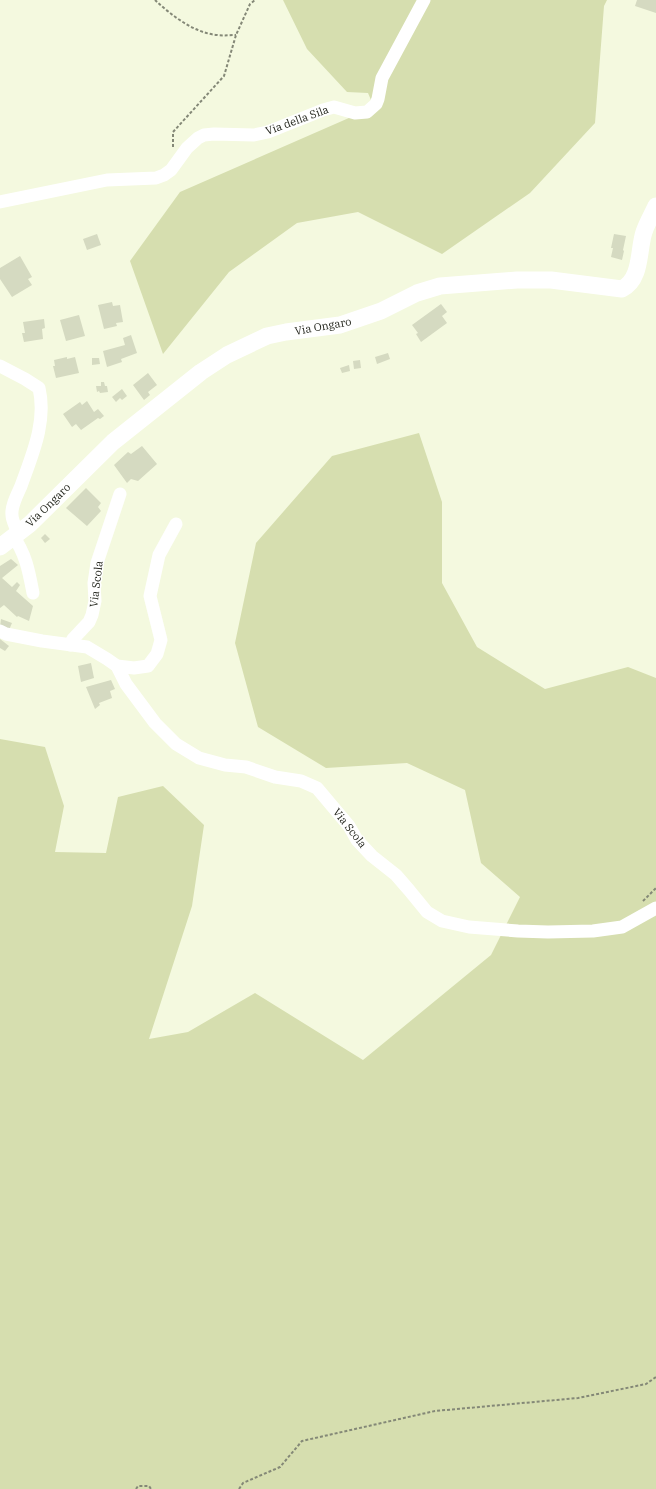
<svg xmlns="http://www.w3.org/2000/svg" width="656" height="1489" viewBox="0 0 656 1489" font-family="'IBM Plex Serif',serif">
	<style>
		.green { fill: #d6deaf }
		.building { fill: #d5dac1 }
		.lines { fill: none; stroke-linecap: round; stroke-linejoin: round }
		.path { stroke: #848877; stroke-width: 2; stroke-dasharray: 3 2; stroke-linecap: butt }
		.minor { stroke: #fff; stroke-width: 13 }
		.major { stroke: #fff; stroke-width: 17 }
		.labels { text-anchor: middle; stroke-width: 3; stroke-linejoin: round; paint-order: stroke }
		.street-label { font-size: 11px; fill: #1d1f16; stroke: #fff }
	</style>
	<rect width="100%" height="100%" fill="#f4f9df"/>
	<!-- green -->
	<g class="green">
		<path d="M283 0H607L604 6 595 123 530 193 442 254 358 212 297 223 229 272 163 354 130 261 180 192 374 107 368 93 347 92 307 49Z"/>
		<path d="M419 433 442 502V583L477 647 545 689 628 667 656 678V1489H0V739L45 747 64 806 55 852 106 853 118 797 163 786 204 825 192 906 149 1039 188 1032 255 993 363 1060 491 955 520 897 481 863 465 790 407 763 326 768 258 727 235 643 256 543 332 456Z"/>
	</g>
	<!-- building -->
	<g class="building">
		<path d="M637 0H656V13L635 6Z"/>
		<path d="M97 234 101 245 87 250 83 239Z"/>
		<path d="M614 234 626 236 623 250 624 251 622 260 611 257 613 248H611Z"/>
		<path d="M20 256 32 277 28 279 32 285 12 297 0 279V268Z"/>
		<path d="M112 302 113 306 120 305 123 322 116 323 117 326 104 329 98 305Z"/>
		<path d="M441 304 447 312 442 316 447 323 421 342 416 334 418 333 412 325Z"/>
		<path d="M79 315 85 336 66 341 60 320Z"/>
		<path d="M44 319 45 328 42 329 43 339 24 342 22 333H25L23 322Z"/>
		<path d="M131 335 137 353 121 359 122 362 107 367 103 351 125 345 123 338Z"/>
		<path d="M388 353 390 359 377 364 375 357Z"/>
		<path d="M67 357V359L75 357 79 373 56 378 53 366H55L54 360Z"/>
		<path d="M92 358H99L100 364 92 365Z"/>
		<path d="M360 360 361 368 354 369 353 361Z"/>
		<path d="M349 365 350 371 342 373 340 368Z"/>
		<path d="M148 373 157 385 148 392 150 395 144 400 133 385Z"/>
		<path d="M101 382H104L105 386H107L108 392 100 393 99 391 97 392 96 386H101Z"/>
		<path d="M122 389 127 396 122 400 120 398 116 402 112 397Z"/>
		<path d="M87 401 94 412 98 409 104 416 100 419 98 418 81 430 76 424 72 427 63 414 80 402 82 405Z"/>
		<path d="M142 446 157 464 138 481 131 479 127 483 114 465 128 452 131 454Z"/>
		<path d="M86 488 101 503 98 507 101 511 87 526 66 508Z"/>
		<path d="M45 534 50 539 45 543 41 538Z"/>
		<path d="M11 559 18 565 2 578 12 587 17 582 20 585 16 591 33 606 29 621 18 616 17 617 4 605 0 608V566Z"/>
		<path d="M1 619 12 623 9 630 0 627Z"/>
		<path d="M0 639 9 646 5 651 0 648Z"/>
		<path d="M91 663 94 678 81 682 78 666Z"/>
		<path d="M111 680 115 689 110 691 112 698 99 703 100 705 95 709 86 687Z"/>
	</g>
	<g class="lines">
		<!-- path -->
		<g class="path">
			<path d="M155 0C171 15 194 33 217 35 224 36 230 35 236 35"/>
			<path d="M173 147V132L224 76 236 35 250 4 255 0"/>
			<path d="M643 901 656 888"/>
			<path d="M136 1489 138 1486H149L151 1489"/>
			<path d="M239 1489 243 1483 280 1467 302 1441 435 1411 578 1398 646 1384 656 1377"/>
		</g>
		<!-- minor -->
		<g class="minor">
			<path d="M0 202 107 180 156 178 164 175 171 170 187 148 198 138 204 135 214 134 254 135 268 132 323 110 334 107 355 113 367 112 376 104 378 99 382 78 424 0"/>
			<path d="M0 366 25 379 39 388C47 422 32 455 21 486 17 495 11 506 12 515 12 521 16 527 18 533"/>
			<path d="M13 536C26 554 29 572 33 593"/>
			<path d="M0 631 6 634 42 641 87 647 107 659 117 666 126 684 155 723 176 744 199 758 225 765 246 767 275 777 301 781 317 788 349 826 357 840 372 856 396 875 409 890 427 912 442 921 469 927 518 931 548 932 593 931 622 927 656 908"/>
			<path d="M70 645 73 639 89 622 92 615 95 601 94 583 97 563 120 494"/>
			<path d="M117 666 134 668 148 666 157 654 161 640 150 596 159 555 176 524"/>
		</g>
		<!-- major -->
		<path class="major" d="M0 547 30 524 113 442 201 372 227 355 267 336 286 332 340 325 381 311 417 293 440 286 517 280H551L622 289C642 279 638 250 644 232 647 223 652 215 656 206"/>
	</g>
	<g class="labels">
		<!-- street labels -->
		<g class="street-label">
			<text transform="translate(297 120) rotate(-20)" y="4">Via della Sila</text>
			<text transform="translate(323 326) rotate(-10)" y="4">Via Ongaro</text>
			<text transform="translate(48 505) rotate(-44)" y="4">Via Ongaro</text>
			<text transform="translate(96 584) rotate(-83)" y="4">Via Scola</text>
			<text transform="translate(350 828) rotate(52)" y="4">Via Scola</text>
		</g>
	</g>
</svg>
